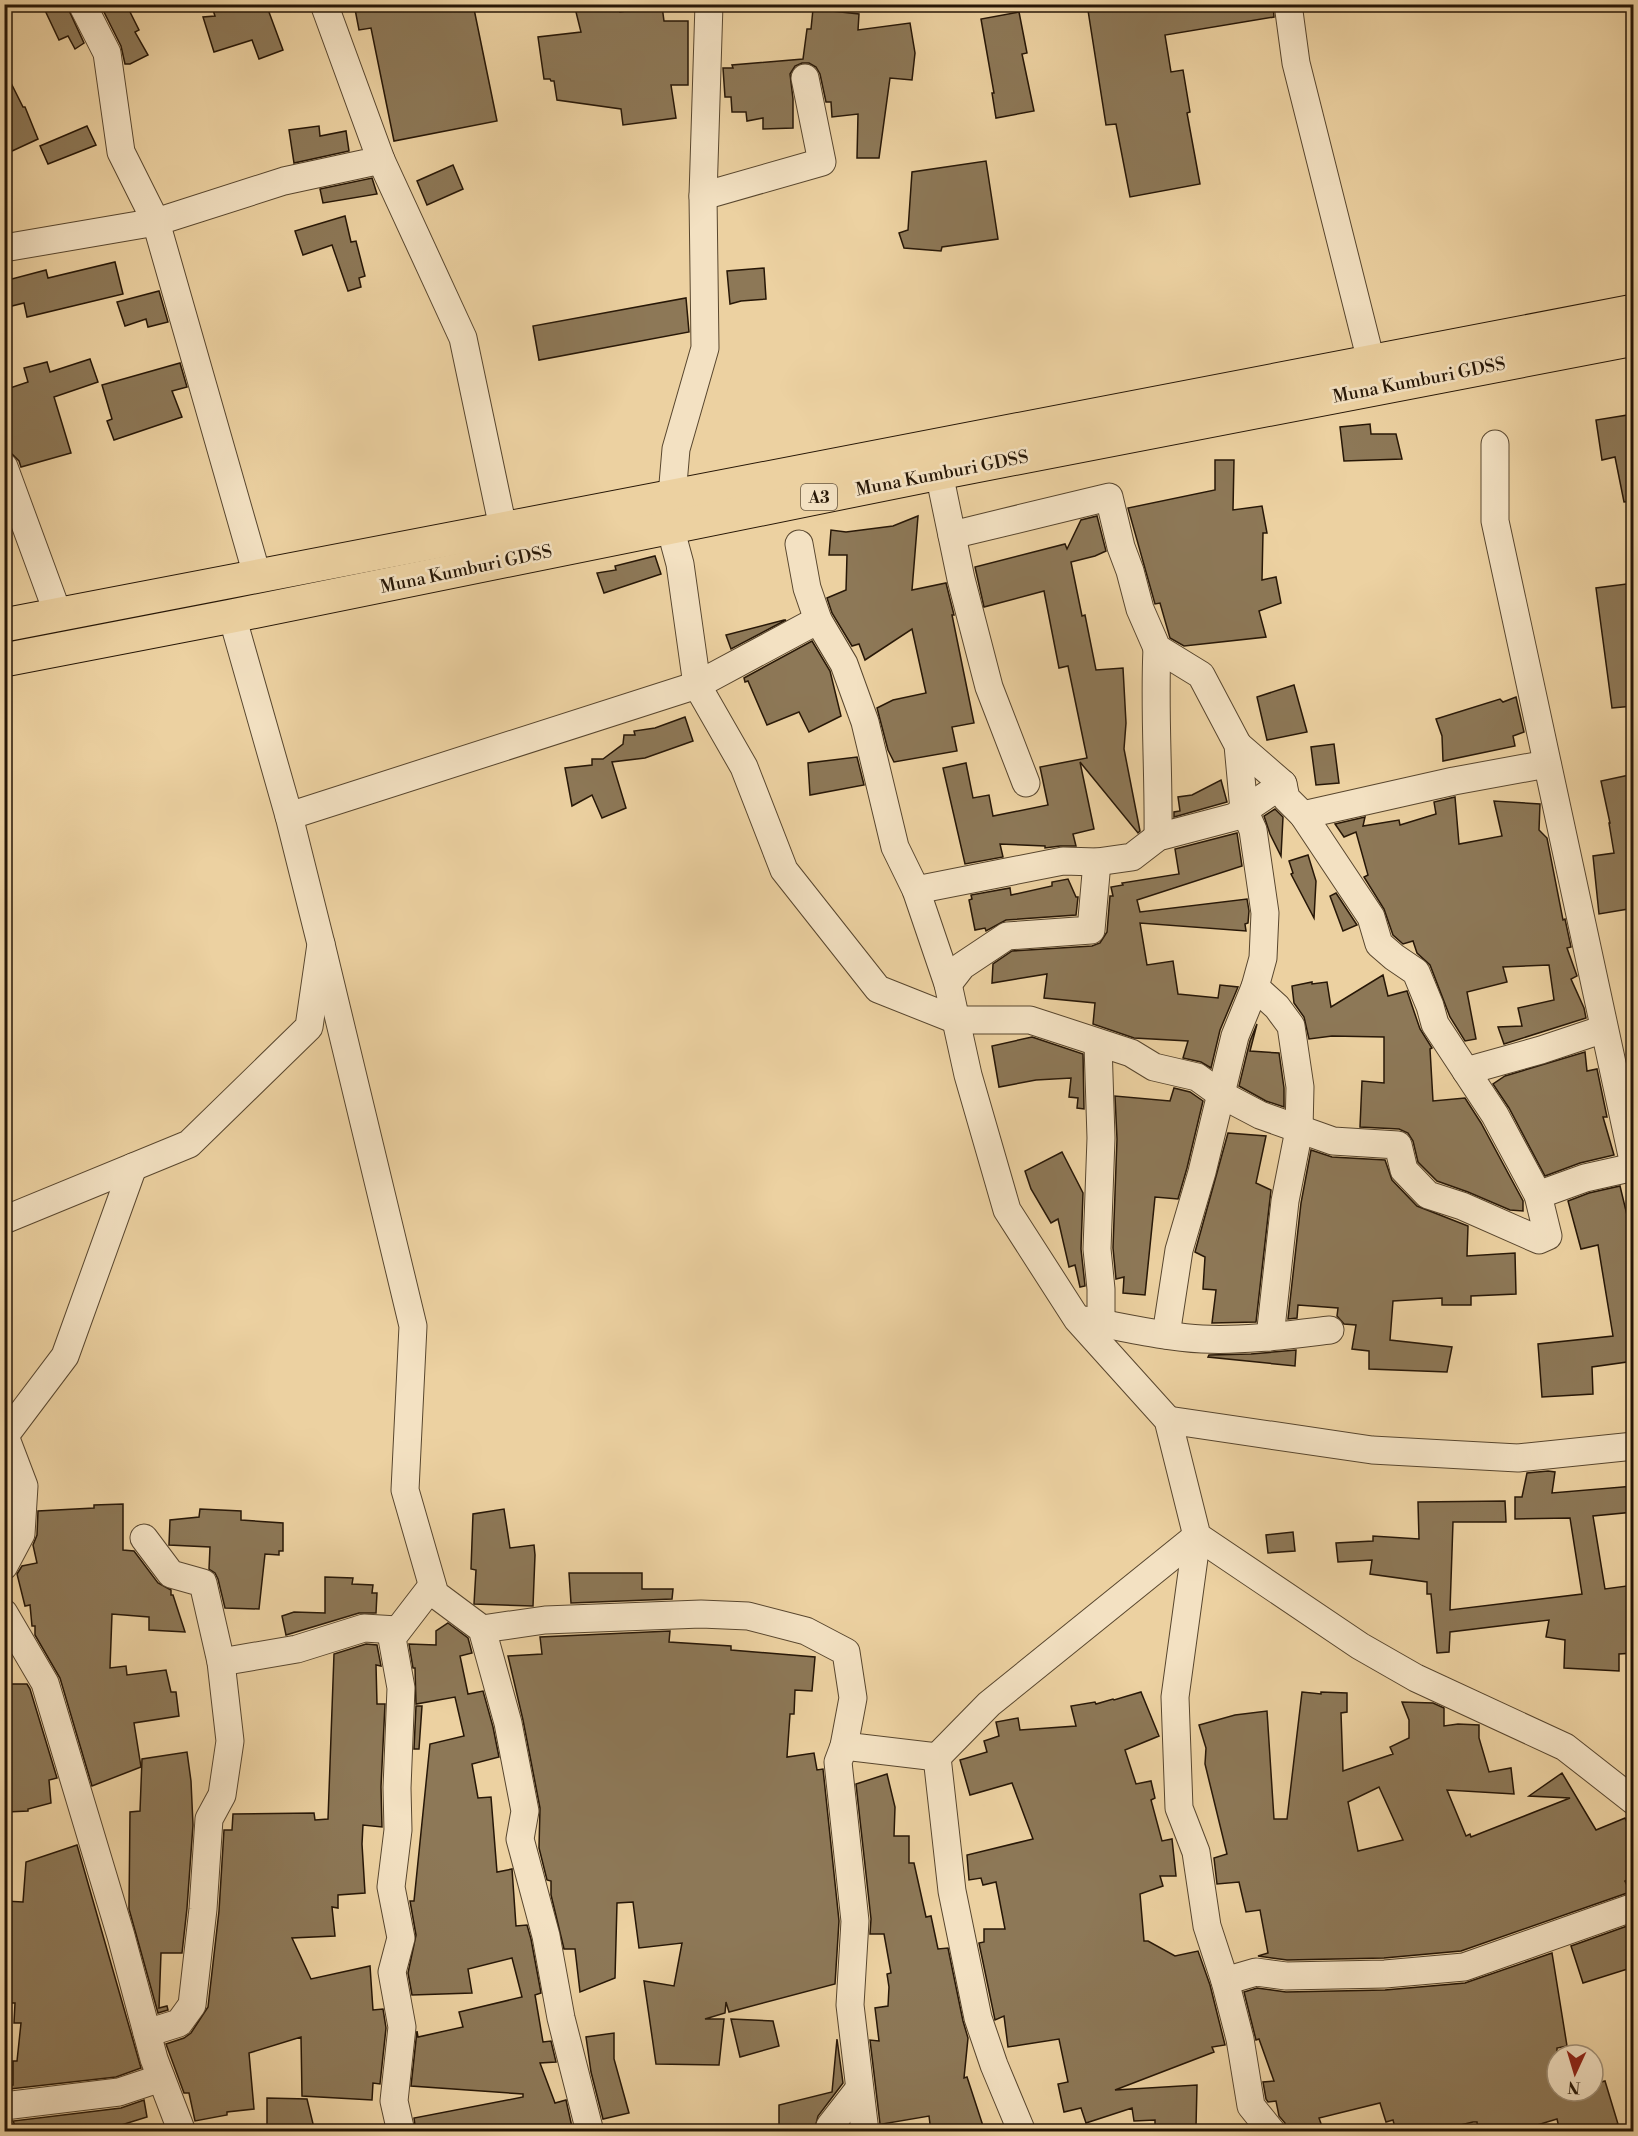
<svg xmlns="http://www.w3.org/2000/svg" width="1638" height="2136" viewBox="0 0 1638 2136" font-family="'Libre Bodoni',serif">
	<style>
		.building { fill: #8d7857; stroke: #271707; stroke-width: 1.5; fill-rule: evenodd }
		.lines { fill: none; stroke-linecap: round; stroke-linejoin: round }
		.minor-casing { stroke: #58462e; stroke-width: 29 }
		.trunk-casing { stroke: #271707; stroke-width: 35 }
		.minor { stroke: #f3e1c2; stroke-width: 27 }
		.trunk { stroke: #ecd1a1; stroke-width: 33 }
		.labels { text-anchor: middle; stroke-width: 5; stroke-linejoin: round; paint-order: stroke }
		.shield { fill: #f3e1c2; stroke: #64543f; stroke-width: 1.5 }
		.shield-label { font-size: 16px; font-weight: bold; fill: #271707 }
		.street-label { font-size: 18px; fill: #271707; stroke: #f3e1c2 }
	</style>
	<rect width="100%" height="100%" fill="#ecd1a1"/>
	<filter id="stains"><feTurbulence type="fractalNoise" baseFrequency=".00333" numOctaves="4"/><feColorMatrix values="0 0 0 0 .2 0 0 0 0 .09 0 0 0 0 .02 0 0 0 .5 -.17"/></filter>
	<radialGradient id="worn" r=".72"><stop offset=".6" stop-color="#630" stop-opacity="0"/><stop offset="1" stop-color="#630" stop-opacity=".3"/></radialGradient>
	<!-- building -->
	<g class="building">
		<path d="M42 4H66L84 43 75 49 68 36 59 40Z"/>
		<path d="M100 4H126L139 30 135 32 148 55 130 64H125L121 46Z"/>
		<path d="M211 4H266L283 50 259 59 252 40 214 52 203 17 215 16Z"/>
		<path d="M354 4H473L497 121 394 141 371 28 359 30Z"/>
		<path d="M574 4H619L620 12 662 6 664 21H688V85H671L676 118 623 125 621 109 557 100 554 81H551L550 79H544L538 37 581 32Z"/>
		<path d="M1087 4H1273L1274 17 1165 35 1171 72 1183 70 1190 112 1187 113 1200 184 1130 197 1116 124 1106 125Z"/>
		<path d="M813 9 859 14 858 30 910 23 915 53 912 80 890 78 879 158H857L858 114 832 117 831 102H826L820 74 816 67 809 63H802L795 66 790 74 793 99V128L763 129V118L747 121 746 112H732L731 97H725L723 68H733L732 65 803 59 807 29H811Z"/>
		<path d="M1019 12 1027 53 1022 54 1034 111 996 118 992 93H994L981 19Z"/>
		<path d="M4 69 23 107H25L38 139 10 152 4 139Z"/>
		<path d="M87 126 96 145 48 164 40 146Z"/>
		<path d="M319 126 320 136 346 131 349 151 294 163 289 130Z"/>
		<path d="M986 161 998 239 942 247 941 251 904 248 899 233 908 230 912 172Z"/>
		<path d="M453 165 463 189 427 205 417 181Z"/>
		<path d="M372 178 377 194 323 203 320 189Z"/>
		<path d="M345 216 351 242 356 241 365 276 359 278 361 287 348 291 332 245 303 255 295 231Z"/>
		<path d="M115 262 123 294 27 317 24 303 4 308V281L46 270 48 278Z"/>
		<path d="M764 268 766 299 741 301 730 304 727 271Z"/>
		<path d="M159 291 168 322 148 327 146 319 125 326 117 302Z"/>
		<path d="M686 298 689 332 539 360 533 326Z"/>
		<path d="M90 359 98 382 54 397 71 453 21 467 19 461 11 453 4 433V390L28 382 24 368 47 362 50 372Z"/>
		<path d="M180 363 187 387 172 391 182 417 114 440 107 421 112 419 102 385Z"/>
		<path d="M1634 414V501L1624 502 1615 457 1602 460 1596 420Z"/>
		<path d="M1370 424 1371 434H1396L1402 459 1344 461 1340 427Z"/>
		<path d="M1215 460H1234L1233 510 1262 506 1267 533H1263L1262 580 1276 577 1281 603 1259 611 1266 637 1184 646 1170 638 1160 603 1155 604 1128 508 1215 490Z"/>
		<path d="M918 516 912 590 946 583 954 615H952L974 723 952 727 957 751 894 762 888 750 877 708 893 700 926 693 912 629 865 660 859 644 852 646 832 613 827 598 846 590 847 555H829L831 530 846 532 893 526Z"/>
		<path d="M1097 516 1106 551 1095 556 1071 562 1082 616 1085 615 1096 670 1123 668 1126 723 1124 749 1140 831 1138 833 1080 762 1094 829 1073 834 1076 846H1060L1045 848V846L1000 844 1003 857 965 864 943 768 966 763 973 798 989 795 993 816 1048 805 1040 767 1087 758 1068 666 1059 668 1044 591 984 607 975 567 1065 544 1067 549 1081 520Z"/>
		<path d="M655 556 661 574 604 593 597 573 616 570 615 566Z"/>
		<path d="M1634 583V706L1612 708 1596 588Z"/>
		<path d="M784 620H786L731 649 726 635Z"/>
		<path d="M812 641 830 671 841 716 809 732 799 712 767 725 748 681 745 682 744 678Z"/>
		<path d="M1294 685 1307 732 1267 740 1257 697Z"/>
		<path d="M1516 697 1524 732 1513 736 1515 746 1443 761 1442 736 1436 719 1500 699 1503 702Z"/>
		<path d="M685 717 693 741 645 758 612 762 626 808 602 818 592 795 572 806 565 768 592 765V759H603L623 744 624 735H635L634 731 655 728Z"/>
		<path d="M1334 744 1339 783 1316 785 1311 747Z"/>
		<path d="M857 757 864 785 810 795 808 763Z"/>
		<path d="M1634 774V908L1599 914 1593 856 1614 853 1609 823H1610L1601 781Z"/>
		<path d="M1221 780 1227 802 1174 817V812L1180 811 1178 797 1192 795Z"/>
		<path d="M1455 797 1459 844 1502 836 1494 801 1540 804 1539 830 1547 838 1563 920 1565 919 1571 947 1567 948 1577 976 1571 979 1584 1008 1586 1018 1504 1044 1498 1027 1522 1026 1518 1008 1554 1000 1549 965 1503 967 1507 982 1467 992 1476 1039 1465 1041 1450 1017 1430 965 1417 953 1413 941 1403 944 1393 935 1384 909 1364 877 1368 875 1356 832 1344 837 1335 824 1365 817 1363 826 1399 820 1400 825 1436 814 1434 802Z"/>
		<path d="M1275 809 1283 817 1281 856 1270 834 1264 816Z"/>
		<path d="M1237 833 1242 866 1137 900 1140 912 1247 899 1249 911 1248 923 1245 924 1246 931 1140 923 1147 965 1173 961 1178 994 1218 998 1220 985 1238 987 1220 1030 1211 1068 1201 1062 1183 1058 1188 1041 1134 1038 1093 1024 1095 1003 1044 998 1047 974 992 983 993 964 1012 951 1092 946 1100 943 1107 932 1110 896H1113L1111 887 1123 885 1122 883 1179 874 1175 849Z"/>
		<path d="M1308 855 1316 881 1314 918 1291 874 1293 873 1289 861Z"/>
		<path d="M1068 879 1076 897H1078L1076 915 1006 920 986 931 985 928 975 930 969 900 972 899 971 895 1010 888 1011 895 1052 886V882Z"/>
		<path d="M1336 893 1357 925 1343 931 1330 896Z"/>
		<path d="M1383 975 1388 996 1407 991 1420 1029 1432 1048 1430 1049 1433 1101 1465 1098 1481 1123 1523 1201V1211L1510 1210 1468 1192 1437 1181 1418 1162 1413 1141 1408 1133 1399 1129 1360 1127 1362 1081 1384 1083V1037L1332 1036 1309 1039 1304 1017 1294 1003 1292 986 1312 982V984L1327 982 1331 1007Z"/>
		<path d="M1257 1024 1250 1051 1279 1053 1284 1088V1107L1266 1101 1239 1086 1250 1041Z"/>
		<path d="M1032 1037 1083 1054 1084 1109 1077 1108 1078 1098 1069 1097 1071 1078 1036 1080 999 1087 992 1046Z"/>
		<path d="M1585 1052 1587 1071 1597 1069 1607 1117H1603L1614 1155 1580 1163 1545 1176 1509 1108 1493 1084 1505 1076Z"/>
		<path d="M1174 1088 1190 1092 1203 1101 1187 1168 1178 1199 1155 1197 1145 1295 1123 1293 1124 1277 1116 1279 1113 1248 1117 1139 1115 1096 1170 1101Z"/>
		<path d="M1228 1133 1266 1136 1256 1183 1271 1190 1256 1322 1212 1323 1216 1290 1203 1289 1205 1257 1195 1252Z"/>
		<path d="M1311 1150 1332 1157 1385 1160 1392 1180 1417 1206 1468 1226 1467 1256 1515 1253 1516 1294 1471 1296V1305H1442V1298L1393 1301 1390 1340 1452 1347 1447 1372 1369 1369V1351L1352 1349 1356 1325 1344 1324 1337 1316 1338 1308 1298 1305 1297 1318 1288 1319 1301 1203Z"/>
		<path d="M1062 1152 1083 1193 1081 1249 1085 1286 1080 1287 1075 1265 1069 1267 1058 1219 1051 1223 1031 1189 1025 1171Z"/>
		<path d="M1620 1186 1634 1244V1361L1592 1367 1593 1394 1542 1397 1538 1344 1613 1336 1598 1245 1581 1249 1568 1201 1589 1193Z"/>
		<path d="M1296 1350 1295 1366 1208 1357 1209 1355 1251 1354Z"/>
		<path d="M1548 1471 1555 1472 1552 1493 1634 1486V1512L1593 1516 1605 1589 1634 1585V1653L1619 1654V1671L1564 1668 1565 1640 1546 1637 1549 1620 1450 1632 1449 1652 1437 1653 1431 1594H1427V1582L1370 1574 1372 1560 1338 1562 1336 1543 1373 1541V1536L1419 1539 1418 1502 1505 1501 1506 1522H1453L1450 1610 1582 1594 1570 1518 1515 1519V1497H1522L1527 1473Z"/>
		<path d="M123 1504V1550L134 1551 158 1583 171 1590V1595H173L185 1632 149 1630V1617L112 1614 110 1668 126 1666 127 1675 166 1670 171 1692H176L179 1716 134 1723 141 1767 92 1786 60 1678 35 1635V1626H32L30 1605 25 1606 17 1574 22 1566 37 1563 33 1545 37 1535 38 1511 94 1508V1505Z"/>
		<path d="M200 1509 241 1511V1520L283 1523V1551H279V1555L265 1554 259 1609 225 1608 218 1579 215 1573 209 1569 210 1547 169 1545 170 1520 199 1517Z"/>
		<path d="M504 1509 510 1548 534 1545 535 1555 533 1606 474 1604 476 1570 471 1569 473 1514Z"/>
		<path d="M1293 1532 1295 1551 1268 1553 1266 1535Z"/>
		<path d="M569 1573H642V1589H673L672 1599 571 1603Z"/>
		<path d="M325 1577 353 1578 352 1584 373 1585 372 1593H377L376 1613H359L286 1635 282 1616 294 1612 325 1613Z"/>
		<path d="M448 1623 468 1638 472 1653 460 1656 468 1694 483 1691 493 1727 499 1757 472 1764 478 1798 491 1797 497 1872 512 1869 516 1926 527 1925 531 1939 541 1993 535 1995 543 2042 551 2041 556 2062 540 2063 555 2103 566 2100 572 2127 564 2129 563 2126 537 2132 536 2127 511 2132H416L414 2118 523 2097V2094L411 2086 417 2031 418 2037 463 2027 459 2012 522 1997 512 1958 468 1969 472 1993 412 1995 408 1973 416 1935 410 1901H414L430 1744 464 1736 455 1697 416 1704 415 1668H413L409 1644 436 1645V1631Z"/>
		<path d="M670 1631 669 1642 731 1646V1650L815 1657 812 1691 795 1690 794 1714H790L787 1757 814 1753 817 1770 823 1769 839 1921 835 1984 729 2012 726 2002 725 2013 705 2019H724L719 2065 656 2064 644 1981 674 1986 682 1943 639 1948 633 1902 617 1903 615 1978 580 1992 575 1949H564L551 1895V1881L547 1880 539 1848 540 1808 523 1720 508 1656 542 1654 540 1637Z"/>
		<path d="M366 1644 377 1645 381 1666 376 1665 377 1704H385L381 1787 382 1827 363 1825 362 1844 365 1893 338 1895V1908L332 1907 335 1936 292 1938 311 1979 370 1966 373 2010 383 2009 386 2028 380 2084 373 2083 372 2100 302 2096 301 2037 249 2053 254 2109 227 2112V2115L195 2121 189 2093H184L166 2044 184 2038 191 2033 208 2007 219 1911 224 1830H232L233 1814 314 1813 315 1820 328 1819 334 1654Z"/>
		<path d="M4 1684H27L30 1689 57 1778 49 1780 51 1803 28 1809V1811L7 1812 4 1781Z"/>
		<path d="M1141 1692 1159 1736 1125 1750 1136 1784 1151 1781 1155 1798 1151 1800 1162 1841 1172 1839 1176 1876H1160L1163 1886 1140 1894 1144 1941H1148L1175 1956 1198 1951 1210 1985 1225 2045 1212 2047 1214 2052 1115 2090 1197 2085 1196 2127 1155 2126V2120L1134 2121 1132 2108 1086 2123 1081 2108 1064 2112 1058 2084 1068 2082 1059 2039 1008 2047 1004 2016 995 2020 979 1943 984 1942V1929H1005L996 1882 983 1885 981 1878 969 1880 967 1855 1033 1839 1012 1783 970 1795 960 1760 987 1752 984 1741 999 1736 996 1722 1018 1718 1020 1730 1076 1726 1071 1706 1095 1702 1096 1704 1113 1699 1114 1700Z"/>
		<path d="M1302 1692 1321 1694V1692L1347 1693V1712L1341 1713 1343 1771 1393 1754 1390 1747 1409 1738V1720L1402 1702 1433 1703 1444 1708V1726L1458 1724 1479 1725V1738L1489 1772 1511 1768 1514 1794 1447 1790 1466 1836 1470 1834 1471 1837 1570 1798 1529 1796 1562 1773 1596 1830 1625 1818 1634 1838V1876L1625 1881 1630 1892 1461 1951 1384 1958 1287 1960 1258 1956 1268 1953 1260 1910 1246 1912 1239 1882 1217 1884 1214 1858 1227 1854 1205 1764 1206 1748 1199 1725 1235 1715 1267 1711 1274 1819H1287ZM1379 1787 1403 1840 1358 1851 1348 1802Z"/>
		<path d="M416 1706H422L419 1749H414Z"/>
		<path d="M187 1752 191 1781 193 1825 187 1908 182 1953H161L159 2008 167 2006 168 2010 158 2013 129 1909 130 1812 140 1811 142 1759Z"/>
		<path d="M887 1774 895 1807 894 1836H909V1863H914L926 1917 931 1916 938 1949 948 1948 963 2021 968 2038 964 2078 967 2077 985 2132H931L929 2116 882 2124 885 2132H881L870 2040 879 2041 875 2008 888 2006 889 1987 887 1974 891 1973 884 1934H870L871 1919 856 1784Z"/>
		<path d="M77 1845 141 2068 116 2077 10 2089V2085H13V2061H17L21 2023H14L15 2003H9L10 1984 6 1983 8 1961 4 1962V1901L23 1902 26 1862Z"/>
		<path d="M1630 1925 1634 1942V1967L1583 1983 1571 1946Z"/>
		<path d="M1552 1953 1567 2046 1557 2048V2093L1593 2091V2084L1605 2081 1618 2124 1589 2132H1560L1557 2119 1514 2132H1478L1477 2122H1473L1431 2132H1396L1393 2120 1386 2122 1380 2103 1319 2118 1324 2132H1287L1285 2123 1279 2116 1276 2101 1268 2102 1266 2099 1263 2082 1274 2081 1259 2039 1256 2040 1244 1992 1257 1988 1286 1992 1385 1990 1465 1983Z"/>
		<path d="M731 2019 773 2021 779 2046 740 2057Z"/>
		<path d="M614 2033V2059L629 2113 603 2119 591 2072 586 2037Z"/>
		<path d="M837 2039 843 2083 818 2116 814 2132H779V2105L832 2092Z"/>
		<path d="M267 2098 307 2099 315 2132H267Z"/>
		<path d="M144 2100 147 2117 99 2132H18L13 2121 121 2108Z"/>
	</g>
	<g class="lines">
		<!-- minor casing -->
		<g class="minor-casing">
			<g id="minor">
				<path d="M82 4 107 53 121 152 156 222 257 575"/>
				<path d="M709 4 703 196 822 162 805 78"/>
				<path d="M1288 4 1296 63 1371 361"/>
				<path d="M381 160 463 338 503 528"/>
				<path d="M4 248 156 222 284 181 381 160 324 4"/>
				<path d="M1495 444V521L1634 1165"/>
				<path d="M4 467 58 614"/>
				<path d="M939 473 961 579 989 687 1026 783"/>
				<path d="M674 495 673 484 676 449 705 348 703 196"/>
				<path d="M670 527 680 564 697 685 818 620"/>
				<path d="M952 535 1109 497 1121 547 1130 571 1140 609 1157 648 1201 675 1238 745 1244 810 1253 830 1265 913 1263 958 1255 987 1277 1007 1291 1026 1300 1087 1299 1130 1285 1201 1270 1337"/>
				<path d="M799 544 807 588 818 620 844 664 865 722 895 847 916 890 948 984 968 1075 1007 1210 1077 1319 1168 1420 1197 1536 1360 1646 1416 1678 1565 1747 1634 1801"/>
				<path d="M1157 648C1154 711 1159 774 1158 837"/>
				<path d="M1303 815 1454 781 1547 764"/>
				<path d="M289 816 697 685 744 767 784 870 878 989 956 1020H1030L1131 1053 1154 1067 1197 1077 1222 1095 1260 1115 1333 1141 1398 1145 1404 1170 1428 1195 1462 1206 1539 1240 1548 1236 1538 1195 1495 1115 1435 1024 1430 1006 1416 972 1394 957 1379 944 1371 917 1303 815 1286 798 1283 784 1238 745"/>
				<path d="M916 890 1063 861 1097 862 1132 857 1158 837 1234 817 1283 784"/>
				<path d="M321 944 413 1326 405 1490 435 1594 482 1629 508 1723 525 1811 520 1839 546 1936 561 2018 590 2132"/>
				<path d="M948 984 962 966 1007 936 1091 930 1097 862"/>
				<path d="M1098 1044 1101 1138 1097 1249 1101 1289V1323"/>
				<path d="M1466 1071 1541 1050 1604 1029"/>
				<path d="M1538 1195 1585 1178 1634 1167"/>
				<path d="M4 1220 189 1144 309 1027 321 944 289 816 232 616"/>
				<path d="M1084 1320C1123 1327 1163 1337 1202 1339 1245 1341 1288 1335 1330 1330"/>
				<path d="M1166 1335 1179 1250 1202 1172 1235 1036 1255 987"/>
				<path d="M1168 1420 1372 1450 1518 1458 1634 1446"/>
				<path d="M4 1437 65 1356 133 1167"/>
				<path d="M1197 1536 1175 1697 1179 1808 1196 1852 1207 1926 1225 1981 1240 2039 1251 2106 1272 2132"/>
				<path d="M144 1538 171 1574 203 1583 221 1662 230 1741 222 1795 209 1819 203 1909 192 2005 179 2023 147 2033"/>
				<path d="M4 1566 21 1534 24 1486 5 1436"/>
				<path d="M4 1613 45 1683 121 1936 154 2059 182 2132"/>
				<path d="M482 1629 545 1620 701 1614 748 1616 806 1631 846 1652 853 1698 844 1746 937 1757"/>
				<path d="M221 1662 297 1649 364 1628 397 1630"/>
				<path d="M844 1746 838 1762 855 1921 850 2005 865 2132"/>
				<path d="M937 1757 952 1891 978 2018 994 2065 1022 2132"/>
				<path d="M937 1757 989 1704 1197 1536"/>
				<path d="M1225 1981 1256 1972 1286 1976 1385 1974 1464 1967 1634 1907"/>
				<path d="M4 2106 119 2092 161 2078"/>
				<path d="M401 2132 394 2101 402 2027 392 1972 401 1938 391 1887 398 1830 397 1788 401 1688 392 1638 432 1586"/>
				<path d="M829 2132 830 2126 859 2089"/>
			</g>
		</g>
		<!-- trunk casing -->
		<g class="trunk-casing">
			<g id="trunk">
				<path d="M4 625 1634 311"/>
				<path d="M4 660 232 616 939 473 1634 339"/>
			</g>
		</g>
		<!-- minor -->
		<use href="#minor" class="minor"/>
		<!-- trunk -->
		<use href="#trunk" class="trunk"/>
	</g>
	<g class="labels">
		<!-- shield labels -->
		<rect class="shield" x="801" y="484" width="36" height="26" rx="4.5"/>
		<g class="shield-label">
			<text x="819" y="503">A3</text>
		</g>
		<!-- street labels -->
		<g class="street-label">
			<text transform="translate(1419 380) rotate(-11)" y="6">Muna Kumburi GDSS</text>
			<text transform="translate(942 473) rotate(-11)" y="6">Muna Kumburi GDSS</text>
			<text transform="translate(466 569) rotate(-12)" y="6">Muna Kumburi GDSS</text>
		</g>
	</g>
	<!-- margin -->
	<rect width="1638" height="2136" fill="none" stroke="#ecd1a1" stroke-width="24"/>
	<rect x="6" y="6" width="1626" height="2124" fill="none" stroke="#271707" stroke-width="3"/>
	<rect x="12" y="12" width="1614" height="2112" fill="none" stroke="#271707" stroke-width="1.5"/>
	<!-- north arrow -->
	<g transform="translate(1575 2073) rotate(184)"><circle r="28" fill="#f3e1c2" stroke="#a19077" stroke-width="1.5"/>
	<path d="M0-4.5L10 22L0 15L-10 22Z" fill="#8f2418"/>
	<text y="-9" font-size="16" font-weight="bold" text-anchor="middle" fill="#271707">N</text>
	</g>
	<rect width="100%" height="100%" filter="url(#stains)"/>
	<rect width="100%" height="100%" fill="url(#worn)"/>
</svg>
